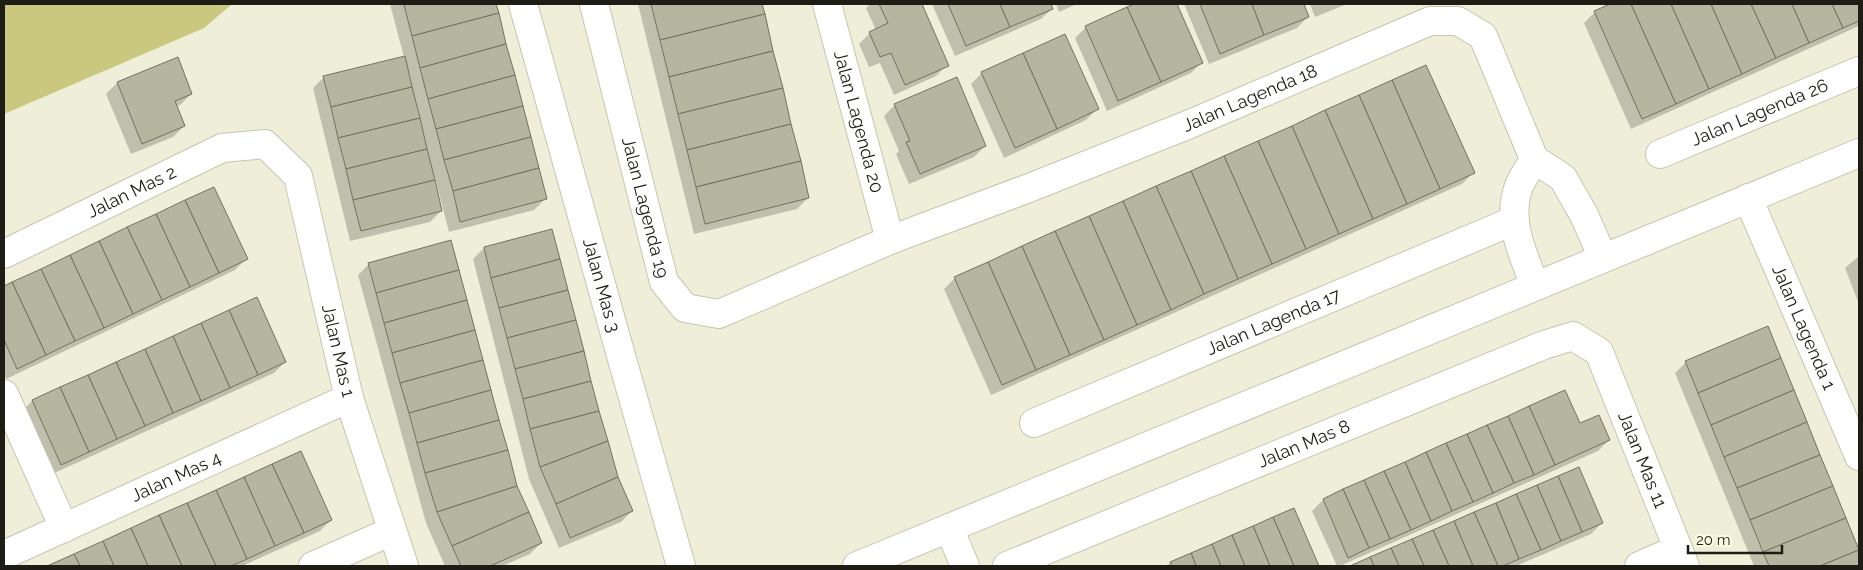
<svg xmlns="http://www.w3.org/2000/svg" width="1863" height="570" viewBox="0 0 1863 570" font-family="Raleway,sans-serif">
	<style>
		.green { fill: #cac87e }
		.shadow { fill: #0003 }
		.building { fill: #b5b5a0; stroke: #72725e }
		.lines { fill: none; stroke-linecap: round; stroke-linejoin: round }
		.minor-casing { stroke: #c6c6b0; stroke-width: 30 }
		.minor { stroke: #fff; stroke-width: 28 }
		.labels { text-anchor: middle; stroke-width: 4.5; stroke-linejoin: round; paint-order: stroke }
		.street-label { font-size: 18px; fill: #1d1d15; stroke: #fdfde6 }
	</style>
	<rect width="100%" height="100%" fill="#efefd9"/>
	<!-- green -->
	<path class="green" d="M4 4H232L204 28 4 114Z"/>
	<!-- shadow -->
	<g class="shadow">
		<path d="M390 4H495L545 199 534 210 449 232 435 177H433L441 211 430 222 350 241 313 88 324 77 404 57Z"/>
		<path d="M638 4H761L808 198 797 209 694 234Z"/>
		<path d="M870 4H921L947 65 936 76 894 95 880 63 869 67 859 44 870 33 876 30 866 8Z"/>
		<path d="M932 4H1050L1052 9 1041 19 955 56Z"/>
		<path d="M1056 4H1077L1059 12Z"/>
		<path d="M1137 4H1175L1202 62 1191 73 1107 111 1075 38 1086 27Z"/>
		<path d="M1184 4H1302L1308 17 1297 28 1209 64Z"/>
		<path d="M1310 4H1347L1315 17Z"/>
		<path d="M1614 4H1859V26L1631 129 1584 23 1595 12Z"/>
		<path d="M982 73 1097 109 1086 120 1004 158 971 84Z"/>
		<path d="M117 83 191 94 180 105 176 106 184 126 173 137 131 154 106 94Z"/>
		<path d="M895 105 985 146 974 157 909 184 896 154 899 151 884 116Z"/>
		<path d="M1473 173 1462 184 991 395 944 289 955 278Z"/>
		<path d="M213 188 246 259 235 270 6 379 4 374V288Z"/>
		<path d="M551 231 598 411 617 477 632 511 621 522 559 548 529 479 473 259 484 248Z"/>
		<path d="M1859 256V304L1845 268Z"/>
		<path d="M369 264 541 543 530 554 502 566H445L426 523 358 275Z"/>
		<path d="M256 299 285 362 274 373 50 475 21 412 32 401Z"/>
		<path d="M1767 328 1859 553V566H1754L1675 373 1686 362Z"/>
		<path d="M1579 425 1609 440 1598 451 1340 566H1337L1312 511 1323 500Z"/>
		<path d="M300 452 331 520 320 531 242 566H51Z"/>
		<path d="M1578 468 1602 523 1591 534 1516 566H1351Z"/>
		<path d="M1293 510 1318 566H1164Z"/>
	</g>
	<!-- building -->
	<g class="building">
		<path d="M409 4H496L499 13 412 36 404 5Z"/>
		<path d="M651 4H762L765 14 660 40Z"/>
		<path d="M879 4H922L949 66 905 85 891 53 880 57 869 32 888 23Z"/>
		<path d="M948 4H1000L1010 27 966 46Z"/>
		<path d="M1000 4H1051L1053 9 1010 27Z"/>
		<path d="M1134 4H1177L1203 63 1161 82 1127 7Z"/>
		<path d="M1200 4H1252L1264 35 1220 54Z"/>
		<path d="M1252 4H1304L1309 17 1264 35Z"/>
		<path d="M1610 4H1631L1676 104 1642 119 1594 11Z"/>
		<path d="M1631 4H1671L1709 89 1676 104Z"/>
		<path d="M1671 4H1711L1742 74 1709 89Z"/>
		<path d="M1711 4H1751L1776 58 1742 74Z"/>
		<path d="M1751 4H1792L1809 43 1776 58Z"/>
		<path d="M1792 4H1832L1843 28 1809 43Z"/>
		<path d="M1832 4H1859V21L1843 28Z"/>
		<path d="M1127 7 1161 82 1118 101 1085 26Z"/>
		<path d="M499 13 506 44 420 68 412 36Z"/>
		<path d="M765 14 773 51 669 77 660 40Z"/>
		<path d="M1065 34 1099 109 1057 129 1023 53Z"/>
		<path d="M506 44 515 75 428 99 420 68Z"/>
		<path d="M773 51 783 88 678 114 669 77Z"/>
		<path d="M1023 53 1057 129 1015 148 981 72Z"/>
		<path d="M405 56 412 87 331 107 323 76Z"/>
		<path d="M178 57 192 94 175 101 185 126 142 144 117 82Z"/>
		<path d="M1426 65 1475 173 1440 189 1392 80Z"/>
		<path d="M515 75 523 106 436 129 428 99Z"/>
		<path d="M957 77 986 146 920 174 906 142 910 141 894 104Z"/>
		<path d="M1392 80 1440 189 1407 204 1359 95Z"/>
		<path d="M412 87 420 118 338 138 331 107Z"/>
		<path d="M783 88 791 124 687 150 678 114Z"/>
		<path d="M1359 95 1407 204 1373 219 1325 110Z"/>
		<path d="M523 106 531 137 444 160 436 129Z"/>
		<path d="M1325 110 1373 219 1339 234 1292 126Z"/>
		<path d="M420 118 427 149 346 169 338 138Z"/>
		<path d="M791 124 801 161 696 187 687 150Z"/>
		<path d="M1292 126 1339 234 1306 249 1258 141Z"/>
		<path d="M531 137 539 168 453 191 444 160Z"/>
		<path d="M1258 141 1306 249 1272 264 1224 156Z"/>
		<path d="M427 149 435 180 353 200 346 169Z"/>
		<path d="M1224 156 1272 264 1238 279 1191 171Z"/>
		<path d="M801 161 809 198 705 224 696 187Z"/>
		<path d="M539 168 547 199 460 222 453 191Z"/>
		<path d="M1191 171 1238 279 1204 294 1156 186Z"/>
		<path d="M435 180 442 211 361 231 353 200Z"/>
		<path d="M1156 186 1204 294 1171 310 1123 201Z"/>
		<path d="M214 187 248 259 219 273 185 200Z"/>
		<path d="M185 200 219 273 190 287 156 214Z"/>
		<path d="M1123 201 1171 310 1137 325 1089 216Z"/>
		<path d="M156 214 190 287 162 300 127 227Z"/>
		<path d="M1089 216 1137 325 1104 340 1055 231Z"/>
		<path d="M127 227 162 300 133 314 99 241Z"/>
		<path d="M552 229 560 259 491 278 484 247Z"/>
		<path d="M1055 231 1104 340 1070 355 1022 246Z"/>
		<path d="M451 240 459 270 376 293 368 263Z"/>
		<path d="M99 241 133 314 104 328 70 255Z"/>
		<path d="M1022 246 1070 355 1036 370 988 262Z"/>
		<path d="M70 255 104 328 75 341 41 269Z"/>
		<path d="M560 259 568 290 499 308 491 278Z"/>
		<path d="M988 262 1036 370 1002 385 954 277Z"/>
		<path d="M41 269 75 341 46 355 12 282Z"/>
		<path d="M459 270 467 300 384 323 376 293Z"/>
		<path d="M12 282 46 355 17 369 4 340V286Z"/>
		<path d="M568 290 576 320 507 338 499 308Z"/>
		<path d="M257 297 286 362 258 375 229 310Z"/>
		<path d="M467 300 475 330 392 353 384 323Z"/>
		<path d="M229 310 258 375 230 388 201 323Z"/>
		<path d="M576 320 584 351 515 369 507 338Z"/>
		<path d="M201 323 230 388 201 401 173 336Z"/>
		<path d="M1768 326 1781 358 1698 393 1685 361Z"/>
		<path d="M475 330 483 360 400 383 392 353Z"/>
		<path d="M173 336 201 401 173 413 145 349Z"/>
		<path d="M145 349 173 413 145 426 116 362Z"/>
		<path d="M584 351 591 381 523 399 515 369Z"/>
		<path d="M1781 358 1794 390 1711 425 1698 393Z"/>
		<path d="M483 360 491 390 409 413 400 383Z"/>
		<path d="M116 362 145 426 117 439 88 375Z"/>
		<path d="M88 375 117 439 89 452 60 387Z"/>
		<path d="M591 381 599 411 530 429 523 399Z"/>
		<path d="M60 387 89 452 61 465 32 400Z"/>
		<path d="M491 390 499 420 417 443 409 413Z"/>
		<path d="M1565 390 1580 423 1599 415 1610 440 1555 465 1529 406Z"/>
		<path d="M1794 390 1807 422 1724 457 1711 425Z"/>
		<path d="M1529 406 1555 465 1534 475 1508 416Z"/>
		<path d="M599 411 608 441 540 467 530 429Z"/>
		<path d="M1508 416 1534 475 1514 483 1487 425Z"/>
		<path d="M499 420 508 450 425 473 417 443Z"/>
		<path d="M1807 422 1820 455 1737 488 1724 457Z"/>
		<path d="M1487 425 1514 483 1493 493 1467 434Z"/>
		<path d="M1467 434 1493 493 1473 502 1446 443Z"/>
		<path d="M608 441 618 477 556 504 540 467Z"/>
		<path d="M1446 443 1473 502 1452 511 1426 452Z"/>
		<path d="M508 450 517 486 437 512 425 473Z"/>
		<path d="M301 451 332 520 304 533 272 464Z"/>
		<path d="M1426 452 1452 511 1431 521 1405 462Z"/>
		<path d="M1820 455 1833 486 1750 520 1737 488Z"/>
		<path d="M1405 462 1431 521 1411 530 1384 471Z"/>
		<path d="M272 464 304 533 275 546 244 477Z"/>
		<path d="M1579 467 1603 523 1582 532 1558 476Z"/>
		<path d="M1384 471 1411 530 1390 539 1364 480Z"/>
		<path d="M1558 476 1582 532 1561 541 1537 485Z"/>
		<path d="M244 477 275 546 247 559 216 490Z"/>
		<path d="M618 477 633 511 570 538 556 504Z"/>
		<path d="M1364 480 1390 539 1369 548 1343 489Z"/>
		<path d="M1537 485 1561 541 1541 550 1516 494Z"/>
		<path d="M517 486 529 512 452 546 437 512Z"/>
		<path d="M1833 486 1846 518 1763 552 1750 520Z"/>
		<path d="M1343 489 1369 548 1348 558 1323 499Z"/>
		<path d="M216 490 247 559 231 566H216L187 503Z"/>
		<path d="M1516 494 1541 550 1519 559 1496 503Z"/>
		<path d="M187 503 216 566H182L159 515Z"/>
		<path d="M1496 503 1519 559 1503 566H1498L1474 512Z"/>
		<path d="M1294 508 1319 566H1294L1273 517Z"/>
		<path d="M529 512 542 543 490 566H461L452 546Z"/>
		<path d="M1474 512 1498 566H1473L1454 521Z"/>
		<path d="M159 515 182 566H148L131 528Z"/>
		<path d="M1273 517 1294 566H1270L1253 526Z"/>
		<path d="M1846 518 1859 550 1820 566H1769L1763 552Z"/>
		<path d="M1454 521 1473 566H1449L1433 530Z"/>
		<path d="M1253 526 1270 566H1245L1232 535Z"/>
		<path d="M131 528 148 566H114L103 541Z"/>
		<path d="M1433 530 1449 566H1424L1412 539Z"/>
		<path d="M1232 535 1245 566H1221L1212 544Z"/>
		<path d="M1412 539 1424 566H1399L1391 548Z"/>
		<path d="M103 541 114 566H80L74 554Z"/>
		<path d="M1212 544 1221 566H1196L1191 553Z"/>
		<path d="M1391 548 1399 566H1374L1370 557Z"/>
		<path d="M1859 550V566H1820Z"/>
		<path d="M1191 553 1196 566H1172L1170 562Z"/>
		<path d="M74 554 80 566H47Z"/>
		<path d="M1370 557 1374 566H1350Z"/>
	</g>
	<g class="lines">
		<!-- minor casing -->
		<g class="minor-casing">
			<g id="minor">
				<path id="s1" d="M523 4 618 345 681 566"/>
				<path id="s2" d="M594 4 664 282 685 308 719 314 890 240 1029 188 1190 124 1430 21H1458L1483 36 1534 159"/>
				<path id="s3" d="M827 4 890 240"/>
				<path id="s4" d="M1660 154 1859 71"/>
				<path d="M1534 159C1529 168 1523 177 1519 186 1506 220 1523 254 1535 286"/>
				<path d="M1534 159 1563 178 1584 215 1603 258"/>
				<path id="s5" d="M1748 198 1859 456"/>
				<path id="s6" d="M4 254 222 148 265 144 298 176 349 398 404 566"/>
				<path d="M4 394 64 528"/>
				<path id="s7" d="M1034 423 1513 221"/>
				<path d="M949 528 965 566"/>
				<path id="s8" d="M4 555 349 398"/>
				<path d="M313 566 392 531"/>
				<path d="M857 566 1859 153"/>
				<path id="s9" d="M1007 566 1544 345 1573 336 1599 352 1685 566"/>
				<path d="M1639 566 1678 549"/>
			</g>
		</g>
		<!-- minor -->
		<use href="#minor" class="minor"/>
	</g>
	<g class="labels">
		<!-- street labels -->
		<g class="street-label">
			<text dy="6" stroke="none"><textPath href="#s2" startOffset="928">Jalan Lagenda 18</textPath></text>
			<text dy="6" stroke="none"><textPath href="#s4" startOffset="108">Jalan Lagenda 26</textPath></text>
			<text dy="6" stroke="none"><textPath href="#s3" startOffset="122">Jalan Lagenda 20</textPath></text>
			<text dy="6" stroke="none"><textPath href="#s6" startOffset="142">Jalan Mas 2</textPath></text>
			<text dy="6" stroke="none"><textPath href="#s2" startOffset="210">Jalan Lagenda 19</textPath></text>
			<text dy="6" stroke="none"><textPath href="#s1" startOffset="292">Jalan Mas 3</textPath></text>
			<text dy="6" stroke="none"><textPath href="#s7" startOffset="260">Jalan Lagenda 17</textPath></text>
			<text dy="6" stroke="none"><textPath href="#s5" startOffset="141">Jalan Lagenda 1</textPath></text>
			<text dy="6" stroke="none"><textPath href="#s6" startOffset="511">Jalan Mas 1</textPath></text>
			<text dy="6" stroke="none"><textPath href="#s9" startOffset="321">Jalan Mas 8</textPath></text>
			<text dy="6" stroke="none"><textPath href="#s9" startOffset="758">Jalan Mas 11</textPath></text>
			<text dy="6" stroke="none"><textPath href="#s8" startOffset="189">Jalan Mas 4</textPath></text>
		</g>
	</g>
	<!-- border -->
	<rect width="1863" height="570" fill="none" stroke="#1d1d15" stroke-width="10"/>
	<!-- scale -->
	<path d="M1688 545v8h94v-8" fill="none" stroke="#1d1d15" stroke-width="2.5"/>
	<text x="1696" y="545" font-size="15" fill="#1d1d15" stroke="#fdfde6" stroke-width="4" paint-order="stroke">20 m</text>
</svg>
